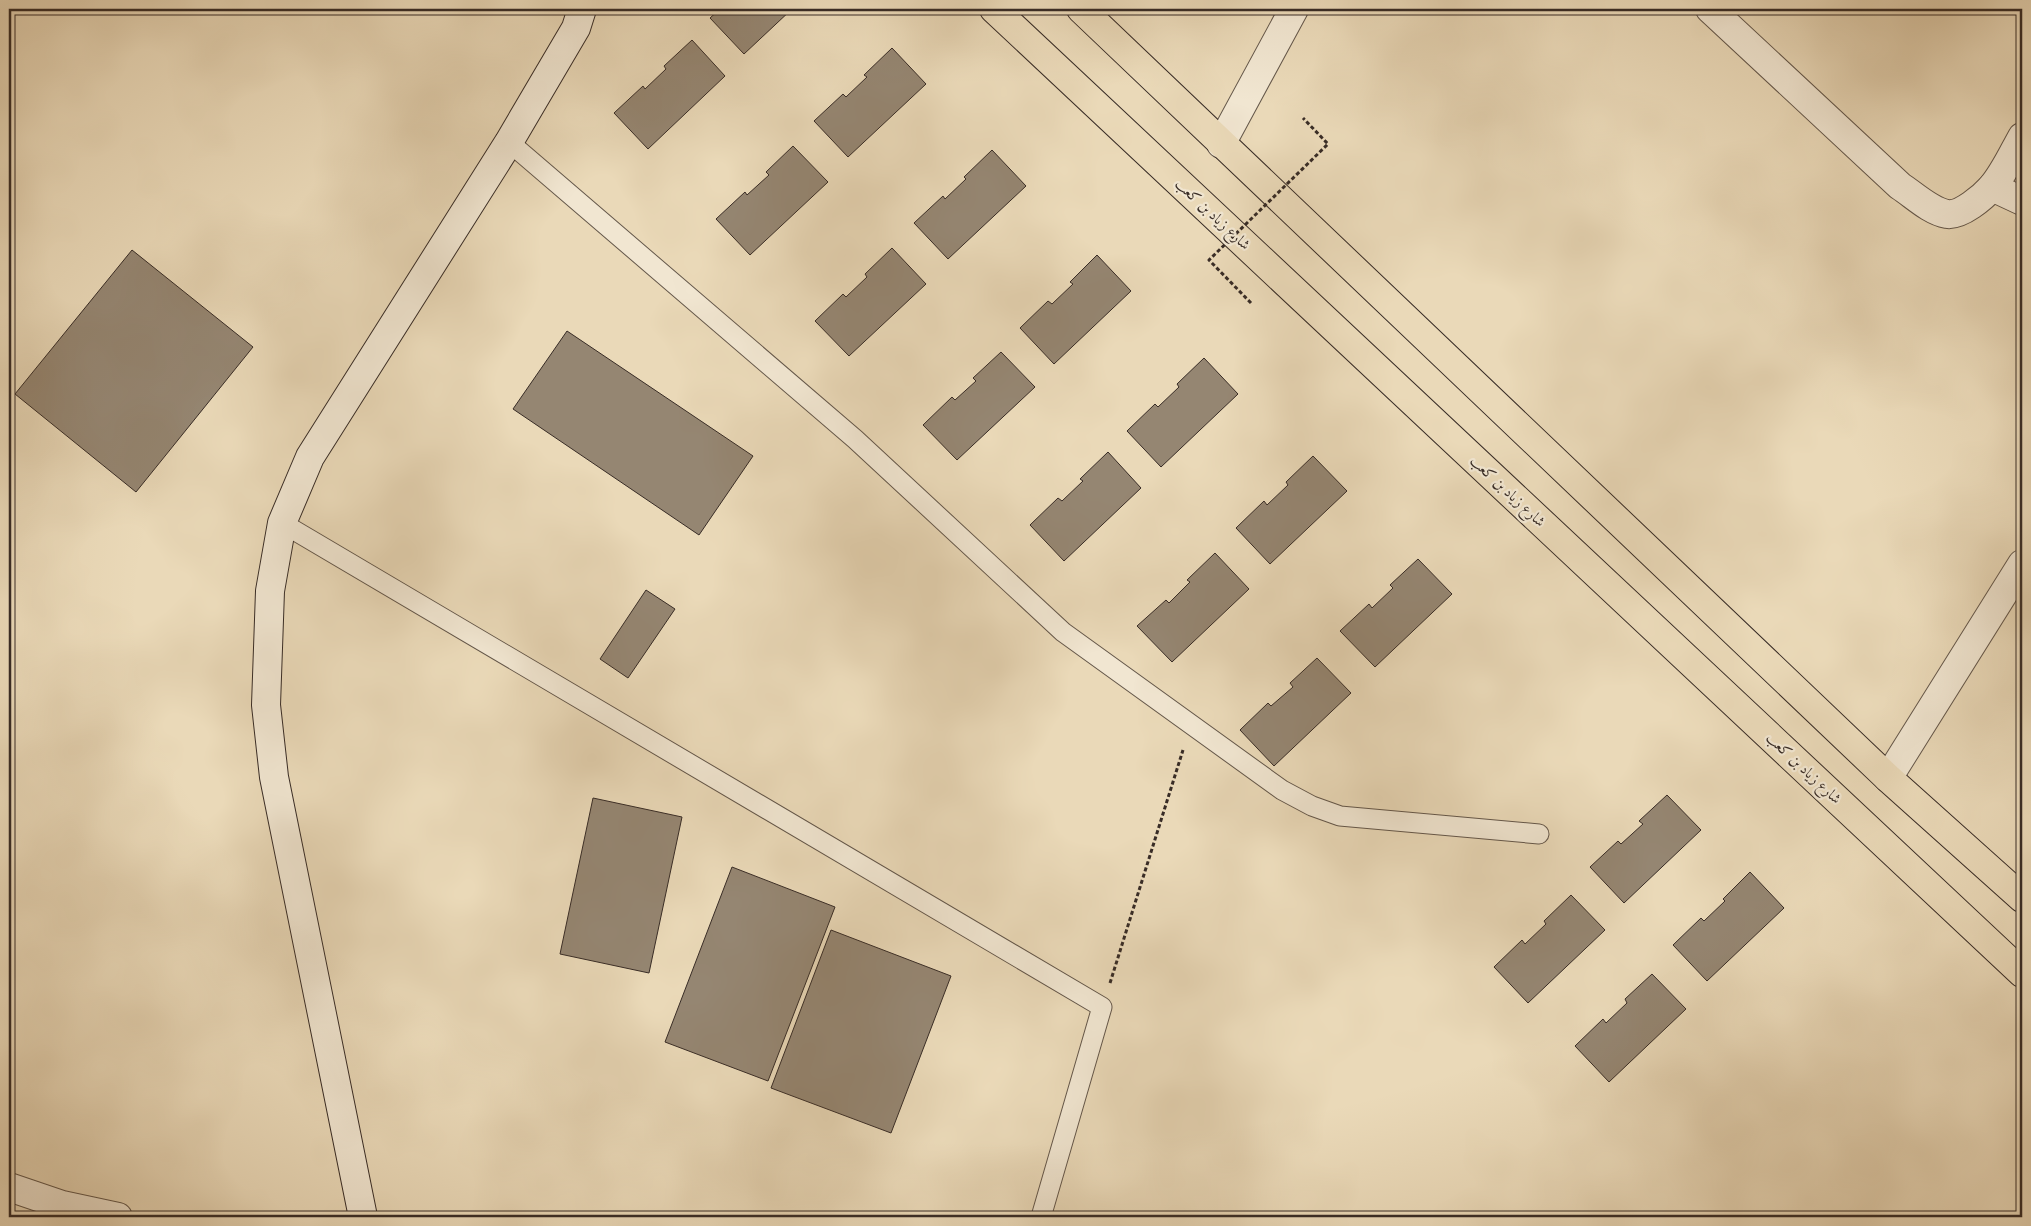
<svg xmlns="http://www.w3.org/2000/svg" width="2031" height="1226" viewBox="0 0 2031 1226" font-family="'IM FELL Great Primer',Amiri,serif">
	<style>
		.building { fill: #958672; stroke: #382c26 }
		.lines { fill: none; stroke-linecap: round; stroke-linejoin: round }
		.lane-casing { stroke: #64574a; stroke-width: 21 }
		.street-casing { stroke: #64574a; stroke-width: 30 }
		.secondary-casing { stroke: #382c26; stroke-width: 30 }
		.highway-casing { stroke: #382c26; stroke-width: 30 }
		.path { stroke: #382c26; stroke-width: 3; stroke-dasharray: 4 2.5; stroke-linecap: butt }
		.lane { stroke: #f1e6d1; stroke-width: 19 }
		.street { stroke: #f1e6d1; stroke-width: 28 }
		.secondary { stroke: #f1e6d1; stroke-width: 28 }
		.highway { stroke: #ead9b8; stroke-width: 28 }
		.path-bridge { stroke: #382c26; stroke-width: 3; stroke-dasharray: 4 2.5; stroke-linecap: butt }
		.labels { text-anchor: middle; stroke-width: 4.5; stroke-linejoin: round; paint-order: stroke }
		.street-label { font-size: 15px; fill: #382c26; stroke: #f1e6d1 }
	</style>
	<rect width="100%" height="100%" fill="#ead9b8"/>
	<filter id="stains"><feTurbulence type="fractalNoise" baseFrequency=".004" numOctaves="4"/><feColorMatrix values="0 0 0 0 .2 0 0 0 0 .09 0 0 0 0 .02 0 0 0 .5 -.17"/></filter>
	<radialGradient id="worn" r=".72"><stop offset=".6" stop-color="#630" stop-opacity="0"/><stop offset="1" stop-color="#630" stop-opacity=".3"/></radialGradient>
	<!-- building -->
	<g class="building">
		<path d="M720 9H792L744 54 710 18Z"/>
		<path d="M692 40 725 76 648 149 614 113 643 86 645 89 666 69 664 66Z"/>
		<path d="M892 48 926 84 848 157 814 121 843 94 846 97 867 77 864 75Z"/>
		<path d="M793 146 828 182 750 255 716 219 745 192 747 195 769 175 766 172Z"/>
		<path d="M992 150 1026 186 948 259 914 223 943 196 945 199 966 179 964 177Z"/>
		<path d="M892 248 926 284 849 356 815 321 843 294 846 297 867 277 865 274Z"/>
		<path d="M132 250 253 347 136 492 15 394Z"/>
		<path d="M1097 255 1131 291 1054 364 1020 328 1048 301 1052 304 1073 284 1070 282Z"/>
		<path d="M567 331 753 456 699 535 513 409Z"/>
		<path d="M1001 352 1035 387 957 460 923 425 952 397 955 400 976 381 973 378Z"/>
		<path d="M1204 358 1238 394 1161 467 1127 431 1155 404 1158 407 1179 387 1177 384Z"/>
		<path d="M1108 452 1141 488 1064 561 1030 525 1058 498 1062 501 1083 481 1080 479Z"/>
		<path d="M1313 456 1347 491 1270 564 1236 528 1264 501 1267 505 1288 485 1286 482Z"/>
		<path d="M1215 553 1249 589 1172 662 1137 626 1166 600 1169 603 1190 582 1187 580Z"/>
		<path d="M1418 559 1452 594 1375 667 1340 631 1369 604 1372 608 1393 588 1390 585Z"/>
		<path d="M646 590 675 609 628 678 600 659Z"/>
		<path d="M1317 658 1351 693 1274 766 1240 730 1268 703 1271 706 1293 687 1290 683Z"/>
		<path d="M1667 795 1701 830 1624 903 1590 867 1618 841 1621 844 1643 824 1639 821Z"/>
		<path d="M593 798 682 817 649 973 560 954Z"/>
		<path d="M732 867 835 907 768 1081 665 1042Z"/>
		<path d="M1750 872 1784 908 1707 981 1673 945 1701 918 1704 921 1725 901 1723 899Z"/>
		<path d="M1571 895 1605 930 1528 1003 1494 967 1522 940 1525 944 1546 924 1544 921Z"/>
		<path d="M831 930 951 976 891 1133 771 1088Z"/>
		<path d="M1652 974 1686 1009 1609 1082 1575 1046 1603 1019 1606 1023 1627 1003 1625 999Z"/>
	</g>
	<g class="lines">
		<!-- lane casing -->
		<g class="lane-casing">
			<g id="lane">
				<path d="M509 142 855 439 1063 632 1282 790 1312 806 1340 816 1539 834"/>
				<path d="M282 523 1102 1007 1041 1217"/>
			</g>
		</g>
		<!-- street casing -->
		<g class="street-casing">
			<g id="street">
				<path d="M1710 9 1900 186C1914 195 1930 211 1947 214 1961 216 1983 197 1992 187 2004 173 2013 153 2022 137"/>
				<path d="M1221 144 1294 9"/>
				<path d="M1992 187 2022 201"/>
				<path d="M1888 778 2022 564"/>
				<path d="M9 1187 62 1205 118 1217"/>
			</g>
		</g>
		<!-- secondary casing -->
		<g class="secondary-casing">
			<path id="secondary" d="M363 1217 274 777 266 705 270 591 282 523 310 457 509 142 576 28 582 9"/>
		</g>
		<!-- highway casing -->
		<g class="highway-casing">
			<g id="highway">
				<path d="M994 9 2022 973"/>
				<path d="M1081 9 1888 778 2022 898"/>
			</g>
		</g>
		<!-- path -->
		<path class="path" d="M1110 983 1183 750"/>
		<!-- lane -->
		<use href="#lane" class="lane"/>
		<!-- street -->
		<use href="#street" class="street"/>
		<!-- secondary -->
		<use href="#secondary" class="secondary"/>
		<!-- highway -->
		<use href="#highway" class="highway"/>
		<!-- path-bridge -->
		<path class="path-bridge" d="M1251 303 1209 260 1328 144 1303 118"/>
	</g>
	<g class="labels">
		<!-- street labels -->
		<g class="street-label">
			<text transform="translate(1213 214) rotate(43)" y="5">شارع زياد بن كعب</text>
			<text transform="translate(1508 491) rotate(43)" y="5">شارع زياد بن كعب</text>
			<text transform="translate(1804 768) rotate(43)" y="5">شارع زياد بن كعب</text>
		</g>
	</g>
	<!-- margin -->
	<rect width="2031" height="1226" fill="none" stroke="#ead9b8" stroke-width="30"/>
	<rect x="10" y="10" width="2011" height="1206" fill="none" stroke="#382c26" stroke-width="2.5"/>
	<rect x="15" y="15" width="2001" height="1196" fill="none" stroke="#382c26"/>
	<rect width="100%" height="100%" filter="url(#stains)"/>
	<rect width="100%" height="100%" fill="url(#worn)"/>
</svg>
